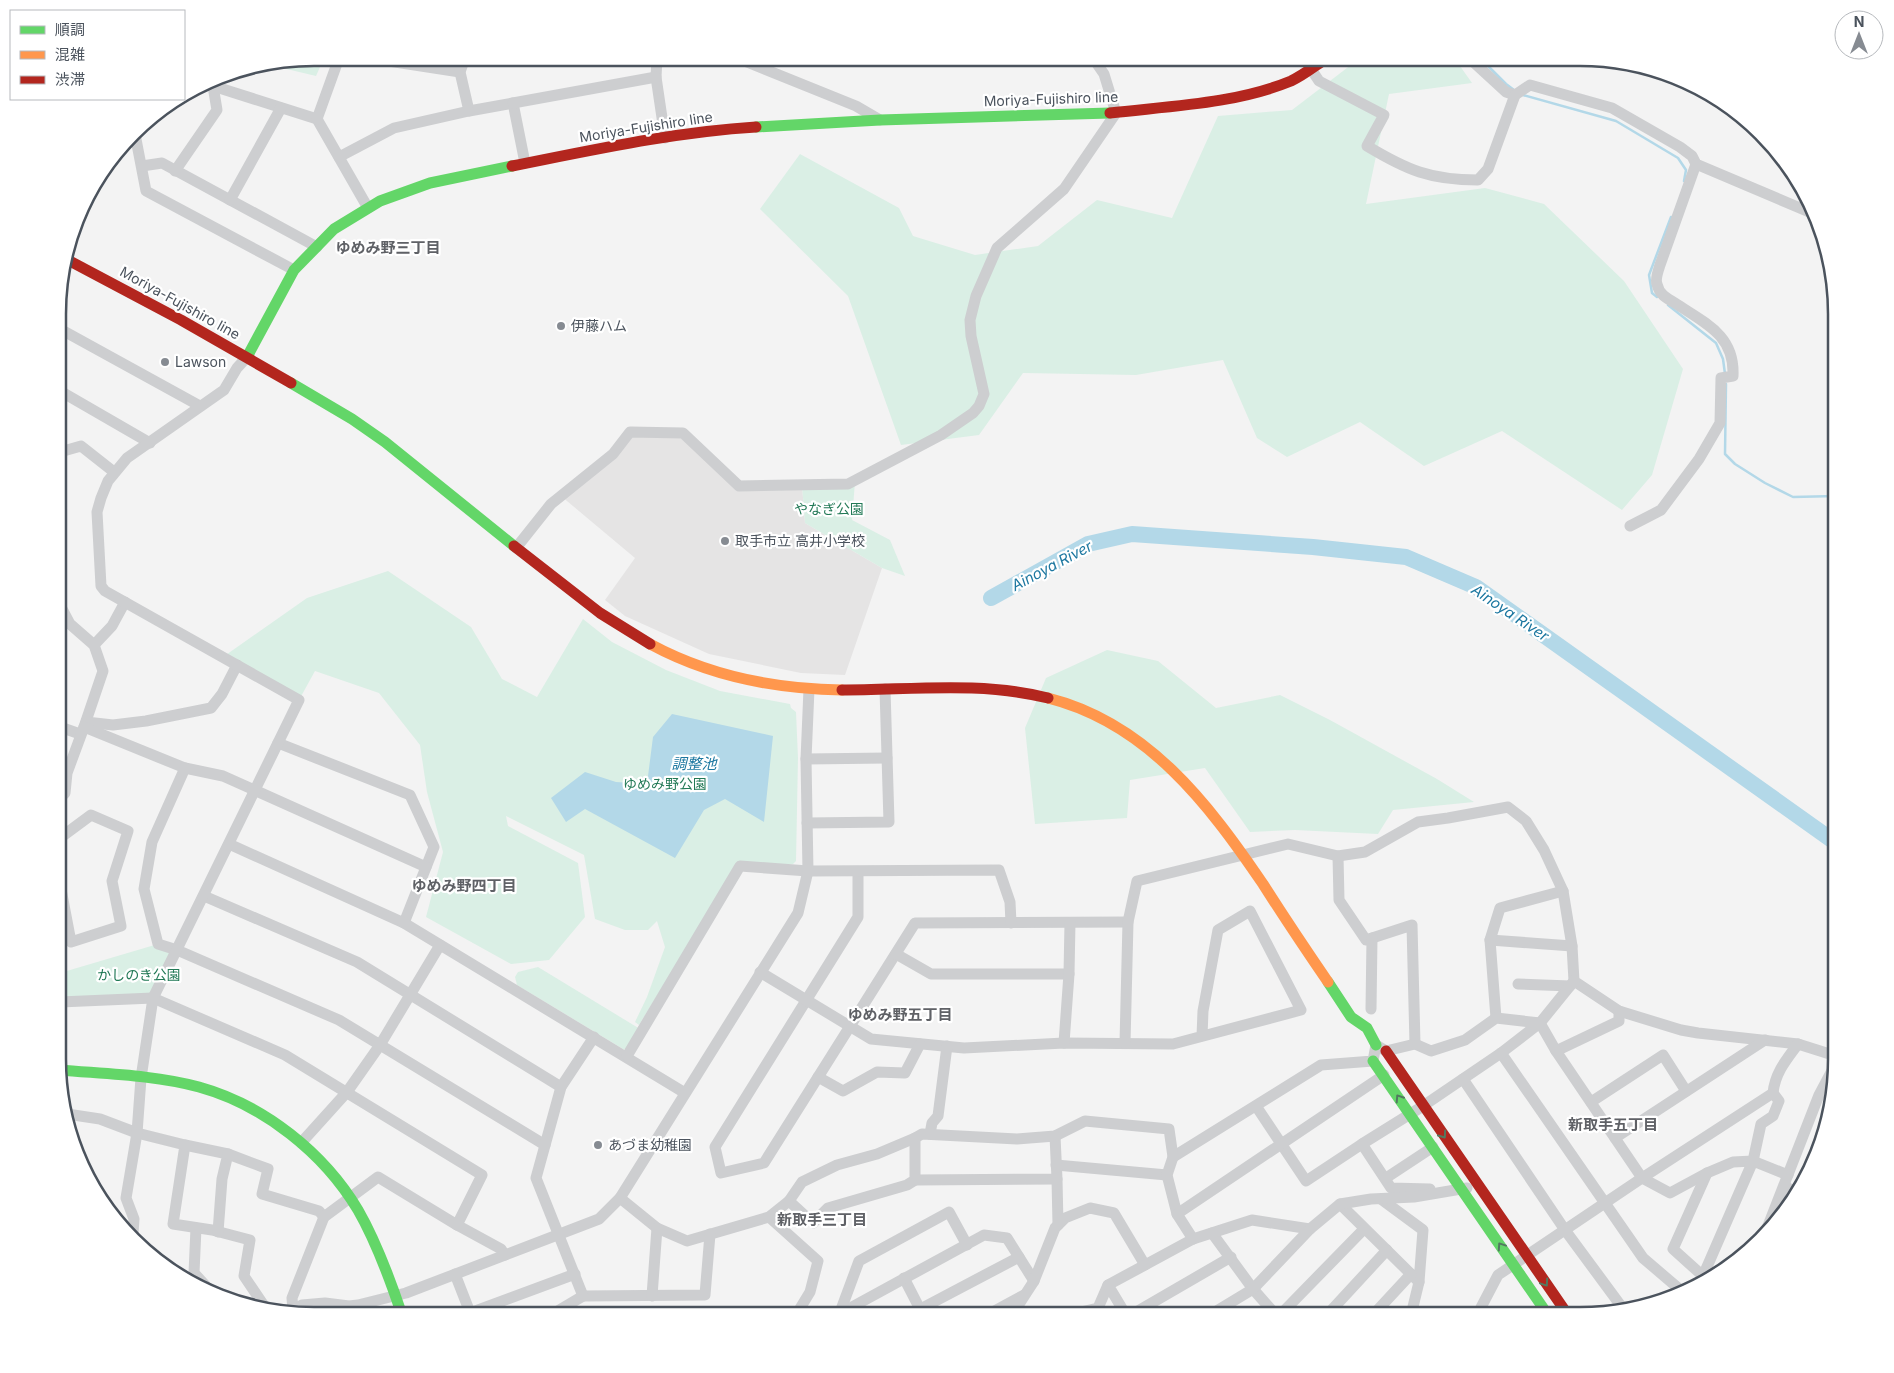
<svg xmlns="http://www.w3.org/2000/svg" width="1894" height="1373" viewBox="0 0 1894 1373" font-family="Inter,'Noto Sans JP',sans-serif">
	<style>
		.education { fill: #e5e4e4 }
		.green { fill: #daefe5 }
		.water { fill: #b3d8e8 }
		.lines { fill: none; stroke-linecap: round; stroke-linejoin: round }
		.stream { stroke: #b3d8e8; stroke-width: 2.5 }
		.river { stroke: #b3d8e8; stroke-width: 16 }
		.street { stroke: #cdced0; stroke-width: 11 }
		.fast { stroke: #63d668; stroke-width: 11 }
		.slow { stroke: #ff974d; stroke-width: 11 }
		.jam { stroke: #b3261e; stroke-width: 11 }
		.oneway { stroke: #527a60 }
		.poi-dot { fill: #868b92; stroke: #fff; stroke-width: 2 }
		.labels { text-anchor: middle; stroke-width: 4.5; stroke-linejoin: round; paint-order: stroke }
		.street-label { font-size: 14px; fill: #4b535d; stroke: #fff }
		.poi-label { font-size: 14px; fill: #4b535d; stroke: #fff; text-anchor: start }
		.park-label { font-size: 14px; fill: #227956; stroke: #fff }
		.neighbourhood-label { font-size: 15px; font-weight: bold; fill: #5f6166; stroke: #fff }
		.water-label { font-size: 15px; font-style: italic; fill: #1c77a0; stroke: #fff }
		.rim { fill: none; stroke: #4b535d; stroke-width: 2.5 }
	</style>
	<rect width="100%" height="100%" fill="#f3f3f3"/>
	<!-- education -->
	<path class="education" d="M630 435 681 436 739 486 802 485 805 523 882 568 845 675 801 673 709 654 625 616 605 600 635 558 561 496Z"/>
	<!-- green -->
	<g class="green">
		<path d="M314 58H324L316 76 274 66Z"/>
		<path d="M1360 58H1447L1460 66 1472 83 1389 94 1366 204 1485 188 1544 204 1624 281 1683 369 1652 475 1622 510 1502 431 1424 466 1360 422 1287 457 1257 438 1223 360 1136 375 1023 373 979 435 901 445 848 296 760 209 800 154 899 208 913 236 975 255 1038 246 1097 200 1172 218 1218 116 1292 110Z"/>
		<path d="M855 482 852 520 890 540 905 576 882 568 805 523 802 485Z"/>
		<path d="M388 571 471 627 502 679 537 697 583 619 612 642 666 670 720 691 790 704 791 708 796 712 798 758 796 861 793 864H738L639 1025 635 1022 647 997 665 947 657 921 648 930H625L595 919 584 855 506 816 508 826 578 863 585 917 549 960 511 964 426 917 443 852 427 792 420 745 379 693 315 671 299 700 223 657 307 598Z"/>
		<path d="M1107 650 1158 661 1216 708 1280 695 1330 720 1437 779 1474 802 1393 810 1378 834 1295 830 1250 832 1205 768 1130 780 1127 818 1035 824 1025 728 1046 678Z"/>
		<path d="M158 944 177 950 153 998 60 1002V973Z"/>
		<path d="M538 967 640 1029 627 1049H623L517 985 515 977 518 972Z"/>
	</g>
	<!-- water -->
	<path class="water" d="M672 714 773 736 764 822 725 799 704 810 675 858 585 809 566 822 551 798 585 772 616 782 647 784 653 737Z"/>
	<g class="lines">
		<!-- stream -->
		<g class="stream">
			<path d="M1480 58 1506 84 1514 90"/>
			<path d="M1523 95 1616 121 1678 158 1686 170 1684 181"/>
			<path d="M1657 297 1652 293 1649 275 1671 217"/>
			<path d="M1668 305 1716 343 1723 359 1725 374"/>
			<path d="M1726 384 1725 454 1735 464 1765 483 1793 497 1836 496"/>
		</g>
		<!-- river -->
		<path class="river" d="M991 598 1088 544 1132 534 1313 547 1406 557 1476 587 1836 843"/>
		<!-- street -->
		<g class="street">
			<path d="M369 58 460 72"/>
			<path d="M465 58 460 72 469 111 513 103 525 163"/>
			<path d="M657 58 656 77 665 138"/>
			<path d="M737 58 856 106 880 120"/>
			<path d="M1469 58 1506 92 1515 95 1530 85 1612 108 1680 147 1692 156 1696 164 1814 214"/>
			<path d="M1311 69 1319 81 1384 115 1367 146C1407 170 1430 180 1478 180L1488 169 1515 95"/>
			<path d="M213 86 317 119 368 208"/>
			<path d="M513 103 656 77"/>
			<path d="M317 119 339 58"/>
			<path d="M135 134 146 191 294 270"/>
			<path d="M339 157 394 128 469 111"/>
			<path d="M142 166 162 163 317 247"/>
			<path d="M175 171 217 110 212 80"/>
			<path d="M230 200 281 108"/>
			<path d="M60 329 200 406"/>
			<path d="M60 391 150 443"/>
			<path d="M60 452 81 446 114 472"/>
			<path d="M1630 526 1661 510 1699 459 1720 423 1721 378 1733 376C1735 335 1705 323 1675 303 1666 298 1659 294 1657 284 1655 279 1658 271 1660 265L1696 164"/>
			<path d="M516 548 551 504 613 454 630 432 683 433 739 486 848 484 941 435 973 413 979 406 984 394 971 336 970 320 976 296 997 248 1064 189 1116 113 1104 74 1093 58"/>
			<path d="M60 605 70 624 94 645 103 671 84 727"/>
			<path d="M94 645 112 626 125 602"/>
			<path d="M86 722 113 725 146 721 211 708 222 694 237 665"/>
			<path d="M60 727 80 734"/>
			<path d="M278 743 410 795 434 847 404 923"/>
			<path d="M806 759 887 758"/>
			<path d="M60 798 65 793 67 773 84 727 185 768"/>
			<path d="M807 823 889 822 885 689"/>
			<path d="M60 838 91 815 128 831 112 881 121 926 71 942 60 884"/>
			<path d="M229 844 404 923 685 1093"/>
			<path d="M1338 856 1339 900 1366 940 1412 925 1415 1044"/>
			<path d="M426 867 223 776 185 768 152 842 144 889 158 944 177 950 339 1020 545 1145"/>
			<path d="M858 872V917L715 1147 721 1173 764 1163 915 923 1128 922"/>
			<path d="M204 896 357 962 561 1087"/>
			<path d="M1490 940 1572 946"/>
			<path d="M896 954 931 974H1069"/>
			<path d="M760 972 871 1039 964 1048 1064 1043 1173 1044 1301 1010 1250 911 1218 930 1203 1011 1202 1036"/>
			<path d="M1518 984 1570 986"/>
			<path d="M60 1002 153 998 285 1055 482 1175 457 1225"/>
			<path d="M1371 1009 1372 938"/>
			<path d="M1496 1018 1490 940 1500 908 1563 891"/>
			<path d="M1064 1043 1069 974 1070 923"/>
			<path d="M1125 1043 1128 922 1137 881 1288 844 1338 856 1365 852 1418 822 1448 818 1508 807 1526 821 1544 850 1563 891 1572 946 1574 981 1619 1011 1681 1030 1698 1033 1798 1044 1836 1056"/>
			<path d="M1556 1051 1619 1021V1011"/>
			<path d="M1501 1053 1643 1258 1684 1293"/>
			<path d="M627 1056 740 866 808 871 999 870 1010 902 1011 923"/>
			<path d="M818 1077 843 1091 877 1072 905 1073 920 1044"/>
			<path d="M1463 1079 1565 1230 1624 1310"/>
			<path d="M1591 1102 1663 1055 1686 1091"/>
			<path d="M1256 1106 1306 1181 1362 1144 1423 1106 1501 1053 1540 1023 1574 981"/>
			<path d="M67 1114 100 1119 137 1133 185 1145 173 1224 212 1230 250 1240 244 1276 265 1307"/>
			<path d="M930 1134 932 1123 938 1116 947 1046"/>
			<path d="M1615 1138 1765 1040"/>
			<path d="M301 1143 347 1092 380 1045 440 945"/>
			<path d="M1362 1144 1391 1188 1430 1189"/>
			<path d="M185 1145 228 1154 222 1179 218 1232"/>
			<path d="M228 1154 268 1169 262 1194 319 1211 324 1217"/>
			<path d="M1173 1157 1321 1065 1373 1061 1376 1045 1386 1051 1415 1044 1431 1051 1465 1040 1496 1018 1540 1023 1556 1051 1642 1178 1670 1193 1707 1173 1733 1162 1753 1161 1761 1124 1773 1116 1779 1101 1773 1093"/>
			<path d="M1056 1165 1167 1175"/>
			<path d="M1707 1173 1673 1249 1703 1276 1709 1278"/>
			<path d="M1386 1178 1433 1147"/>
			<path d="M1057 1179 1058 1225"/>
			<path d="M915 1180 1057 1179 1055 1136"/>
			<path d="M1785 1185 1795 1195"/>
			<path d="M620 1198 657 1228 687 1241 769 1217 789 1201 802 1182 837 1165 877 1154 915 1138 922 1134 1017 1139 1055 1136 1085 1121 1169 1129 1173 1157 1167 1175 1177 1214 1193 1239"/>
			<path d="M1381 1199 1423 1230 1419 1282"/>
			<path d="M789 1201 813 1223 828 1208 907 1185 915 1180V1138"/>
			<path d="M1340 1204 1419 1282 1411 1315"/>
			<path d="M1177 1214 1384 1075"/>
			<path d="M769 1217 818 1261 810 1292 796 1315"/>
			<path d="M196 1228 194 1273 205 1285 206 1290"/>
			<path d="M1212 1233 1253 1289 1276 1315"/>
			<path d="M133 1234 134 1219 126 1198 137 1133 141 1078 153 998 299 700 105 591 101 586 97 512 101 498 108 481 127 458 224 390 237 368 247 357"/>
			<path d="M1764 1236 1819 1095 1836 1063"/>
			<path d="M455 1274 471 1315"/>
			<path d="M1703 1276 1753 1161 1788 1175"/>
			<path d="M904 1278 923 1315"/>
			<path d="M583 1296 705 1295 710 1234"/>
			<path d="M652 1296 657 1228"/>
			<path d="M293 1310 292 1298 324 1217 378 1177 457 1225 501 1249 505 1255"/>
			<path d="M289 1313 302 1305 325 1303 349 1306 358 1305 406 1293 599 1219 620 1198 798 913 808 871 806 759 809 689"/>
			<path d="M470 1313 575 1274"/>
			<path d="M841 1313 984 1235 1007 1238 1034 1281"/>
			<path d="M551 1315 583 1296 536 1178 561 1087 594 1037"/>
			<path d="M839 1315 859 1261 949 1212 967 1245"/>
			<path d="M909 1315 1019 1257"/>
			<path d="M987 1315 1024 1295"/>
			<path d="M1012 1315 1034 1281 1055 1228 1065 1218 1090 1208 1114 1213 1145 1265 1193 1239 1252 1220 1310 1229"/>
			<path d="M1068 1315 1098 1308 1108 1285"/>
			<path d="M1126 1315 1108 1285 1145 1265"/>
			<path d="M1131 1315 1231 1257"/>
			<path d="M1210 1315 1253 1289 1310 1229 1340 1204 1371 1199 1414 1197 1467 1188"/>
			<path d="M1280 1315 1364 1229"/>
			<path d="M1327 1315 1387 1250"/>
			<path d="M1373 1315 1411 1274"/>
			<path d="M1477 1315 1498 1275 1642 1178 1773 1093C1775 1073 1786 1060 1798 1044"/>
		</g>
		<!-- fast -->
		<g class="fast">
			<path d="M756 127 880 120 1110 113"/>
			<path d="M247 357 294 270 334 229 380 201 430 183 512 166"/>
			<path d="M291 383 352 419 385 442 514 546"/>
			<path d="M1328 982 1351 1017 1367 1028 1376 1045"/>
			<path d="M1373 1061 1548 1315"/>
			<path d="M60 1070C106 1074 154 1075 199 1087 264 1105 324 1153 358 1210 377 1243 390 1279 402 1315"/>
		</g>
		<!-- slow -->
		<g class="slow">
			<path d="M650 644C709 676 775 689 842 690"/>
			<path d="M1048 698C1147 723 1208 803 1263 884 1284 917 1306 950 1328 982"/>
		</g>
		<!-- jam -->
		<g class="jam">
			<path d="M1110 113C1170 106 1235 104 1291 81 1304 75 1316 65 1327 58"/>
			<path d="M512 166C593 150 674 132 756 127"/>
			<path d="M66 259 181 320 291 383"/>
			<path d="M514 546 600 613 650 644"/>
			<path d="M842 690C911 690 980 681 1048 698"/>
			<path d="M1386 1051 1568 1315"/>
		</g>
	</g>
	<!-- one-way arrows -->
	<defs><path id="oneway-chevron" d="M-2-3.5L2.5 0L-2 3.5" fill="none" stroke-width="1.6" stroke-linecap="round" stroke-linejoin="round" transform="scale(1.25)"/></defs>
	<g class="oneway">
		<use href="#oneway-chevron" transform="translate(1399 1098) rotate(-123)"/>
		<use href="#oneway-chevron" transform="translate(1443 1135) rotate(55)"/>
		<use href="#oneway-chevron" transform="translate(1501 1246) rotate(-124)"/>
		<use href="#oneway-chevron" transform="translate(1545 1283) rotate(56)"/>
	</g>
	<!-- markers -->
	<g class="poi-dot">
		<circle cx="561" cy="326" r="5"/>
		<circle cx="165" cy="362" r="5"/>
		<circle cx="725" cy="541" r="5"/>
		<circle cx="598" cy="1145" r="5"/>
	</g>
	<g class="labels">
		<!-- street labels -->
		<g class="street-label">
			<text transform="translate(1051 99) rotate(-2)" y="5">Moriya-Fujishiro line</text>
			<text transform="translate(646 127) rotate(-9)" y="5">Moriya-Fujishiro line</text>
			<text transform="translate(180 303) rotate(29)" y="5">Moriya-Fujishiro line</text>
		</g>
		<!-- poi labels -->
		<g class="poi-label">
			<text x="571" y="331">伊藤ハム</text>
			<text x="175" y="367">Lawson</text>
			<text x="735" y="546">取手市立 高井小学校</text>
			<text x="608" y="1150">あづま幼稚園</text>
		</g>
		<!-- park labels -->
		<g class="park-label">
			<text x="829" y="514">やなぎ公園</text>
			<text x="665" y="789">ゆめみ野公園</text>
			<text x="139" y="980">かしのき公園</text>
		</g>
		<!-- neighbourhood labels -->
		<g class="neighbourhood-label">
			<text x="388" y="253">ゆめみ野三丁目</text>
			<text x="464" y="891">ゆめみ野四丁目</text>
			<text x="900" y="1020">ゆめみ野五丁目</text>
			<text x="1613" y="1130">新取手五丁目</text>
			<text x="822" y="1225">新取手三丁目</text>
		</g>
		<!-- water labels -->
		<g class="water-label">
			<text transform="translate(1052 566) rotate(-28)" y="5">Ainoya River</text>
			<text transform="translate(1510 613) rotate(34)" y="5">Ainoya River</text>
			<text x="694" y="769">調整池</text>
		</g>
	</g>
	<!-- crop -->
	<path d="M0 0H1894V1373H0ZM314 66H1580A248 248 0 0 1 1828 314V1059A248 248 0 0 1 1580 1307H314A248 248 0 0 1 66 1059V314A248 248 0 0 1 314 66Z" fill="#fff" fill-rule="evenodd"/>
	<path class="rim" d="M314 66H1580A248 248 0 0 1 1828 314V1059A248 248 0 0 1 1580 1307H314A248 248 0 0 1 66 1059V314A248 248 0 0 1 314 66Z"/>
	<!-- legend -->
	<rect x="10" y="10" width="175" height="90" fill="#ffffff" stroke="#b7babe"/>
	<rect x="20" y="26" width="25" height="8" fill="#63d668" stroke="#b7babe"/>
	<text x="55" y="35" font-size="15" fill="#4b535d">順調</text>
	<rect x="20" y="51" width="25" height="8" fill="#ff974d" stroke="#b7babe"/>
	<text x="55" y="60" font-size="15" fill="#4b535d">混雑</text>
	<rect x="20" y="76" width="25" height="8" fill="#b3261e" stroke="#b7babe"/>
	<text x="55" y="85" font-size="15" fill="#4b535d">渋滞</text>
	<!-- north arrow -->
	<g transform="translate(1859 35)"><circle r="24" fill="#ffffff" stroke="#b7babe"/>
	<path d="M0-4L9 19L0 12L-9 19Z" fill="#868b92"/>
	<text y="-8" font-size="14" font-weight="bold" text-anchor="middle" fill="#4b535d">N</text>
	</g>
</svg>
